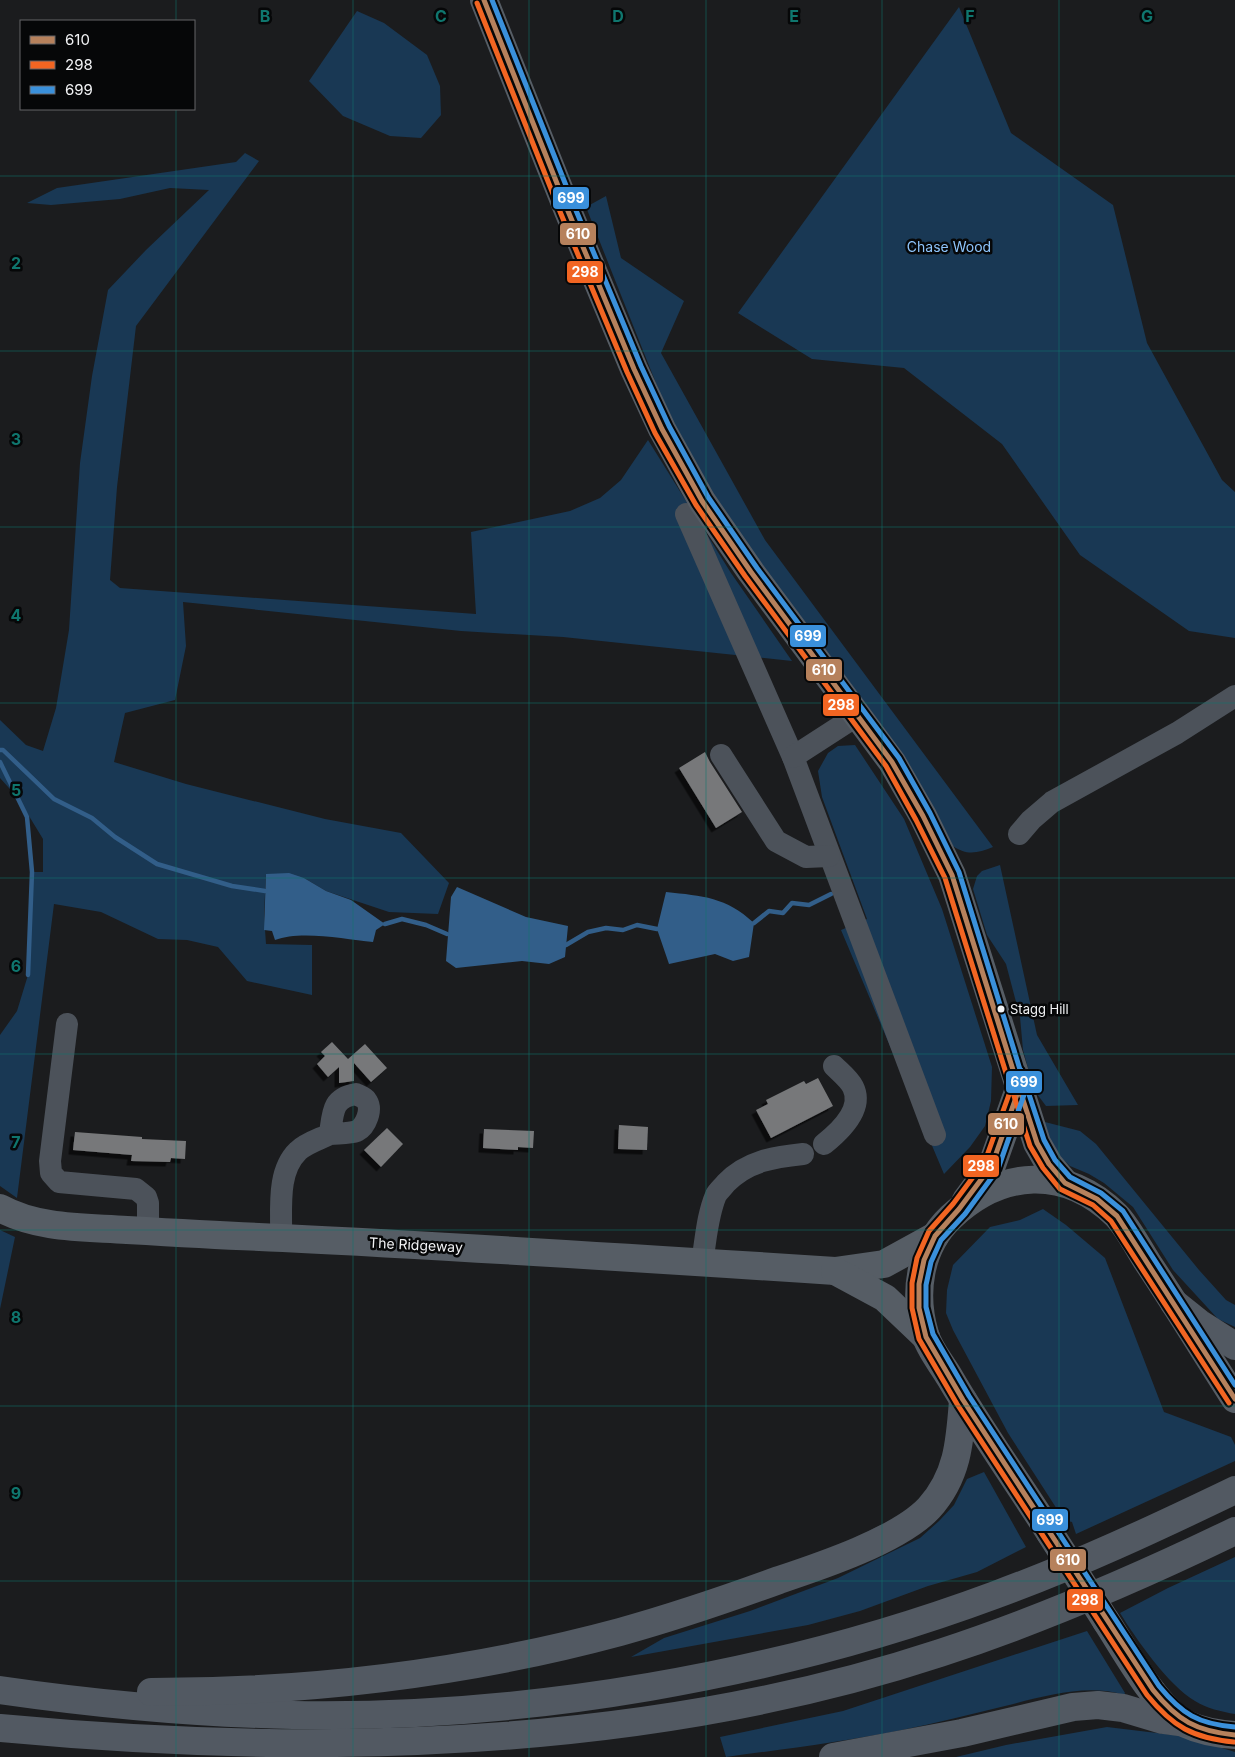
<svg xmlns="http://www.w3.org/2000/svg" width="1235" height="1757" viewBox="0 0 1235 1757" font-family="Inter,sans-serif">
	<style>
		.green { fill: #193854 }
		.water { fill: #325e89 }
		.lines { fill: none; stroke-linecap: round; stroke-linejoin: round }
		.stream { stroke: #325e89; stroke-width: 4.5 }
		.building { fill: #77787a; filter: url(#shadow) }
		.minor { stroke: #4c525a; stroke-width: 22 }
		.major { stroke: #565d65; stroke-width: 28 }
		.highway { stroke: #525962; stroke-width: 28 }
		.major-bridge { stroke: #565d65; stroke-width: 28 }
		.bus-1-casing { stroke: #060708; stroke-width: 9 }
		.bus-2-casing { stroke: #060708; stroke-width: 9 }
		.bus-3-casing { stroke: #060708; stroke-width: 9 }
		.bus-1 { stroke: #b6815c; stroke-width: 5 }
		.bus-2 { stroke: #f26522; stroke-width: 5 }
		.bus-3 { stroke: #3a90db; stroke-width: 5 }
		.grid { fill: none; stroke: #0f766e; stroke-width: 1; stroke-opacity: 0.55 }
		.bus-dot { fill: #f2f3f5; stroke: #060708; stroke-width: 2 }
		.labels { text-anchor: middle; stroke-width: 5; stroke-linejoin: round; paint-order: stroke }
		.bus-label { font-size: 13px; fill: #f2f3f5; stroke: #060708; text-anchor: start }
		.park-label { font-size: 14px; fill: #8ec5fc; stroke: #060708 }
		.street-label { font-size: 14px; fill: #f2f3f5; stroke: #060708 }
		.grid-label { font-size: 16px; text-anchor: middle; font-weight: bold; fill: #0f766e; stroke: #060708; stroke-width: 5; stroke-linejoin: round; paint-order: stroke }
		.line-badge { stroke: #060708; stroke-width: 2 }
		.badge-label { font-size: 14px; text-anchor: middle; font-weight: bold; fill: #fff }
	</style>
	<defs>
		<filter id="shadow"><feDropShadow dx="-4.5" dy="4.5" stdDeviation="0" flood-color="#0009"/></filter>
	</defs>
	<rect width="100%" height="100%" fill="#1b1c1e"/>
	<!-- green -->
	<g class="green">
		<path d="M959 7 1011 133 1113 205 1147 343 1222 480 1235 492V638L1189 631 1080 555 1002 444 904 368 812 359 738 313Z"/>
		<path d="M357 11 384 23 427 55 440 86 441 115 421 138 390 136 343 116 309 81Z"/>
		<path d="M245 153 259 161 136 326 117 487 110 580 120 588 476 614 471 532 570 511 600 498 621 480 648 440 731 573 792 661 563 637 461 631 183 602 186 646 175 700 125 713 114 762 186 784 325 819 401 833 449 883 438 914 389 912 326 891 304 878 266 874 264 915 266 944 312 945V995L247 981 218 947 187 940 158 939 101 912 54 904 17 1198 0 1186V1035L17 1011 28 975 32 872H43V839L18 798 0 778V720L26 745 43 751 56 708 69 630 80 463 92 376 108 290 146 250 209 190 170 188 120 199 51 205 27 203 57 188 236 162Z"/>
		<path d="M606 196 621 258 684 301 661 353 765 540 993 847C978 853 967 856 953 846L919 785 708 492 673 426 586 207Z"/>
		<path d="M855 745 904 819 942 909 992 1067 991 1101 985 1126 970 1147 944 1174 841 930 867 919 822 797 818 771 828 753 838 746Z"/>
		<path d="M1000 865 1037 1035 1078 1105 1046 1106 1034 1090 1023 1050 1020 1017 1006 964 987 935 973 889 977 876 982 871Z"/>
		<path d="M1041 1121 1080 1131 1096 1144 1199 1270 1226 1300 1235 1305V1327L1218 1319 1173 1270 1133 1207 1104 1183 1089 1174 1070 1166 1055 1152Z"/>
		<path d="M1043 1209 1066 1225 1105 1258 1164 1412 1231 1437 1235 1445V1461L1076 1534 1072 1522 1064 1520 1008 1433 953 1330 946 1313 947 1290 953 1265 990 1227 1020 1220Z"/>
		<path d="M0 1230 15 1237 0 1309Z"/>
		<path d="M984 1472 1026 1547 977 1572 928 1586 860 1611 808 1625 631 1657 664 1638 750 1611 838 1578 920 1538 939 1521 954 1505 967 1479Z"/>
		<path d="M1235 1557V1714C1222 1712 1206 1708 1195 1701 1169 1686 1136 1639 1120 1613L1168 1588Z"/>
		<path d="M1087 1631 1125 1693 1124 1695C1086 1683 1042 1697 1005 1706 971 1714 936 1723 902 1730 843 1742 784 1749 726 1757L720 1737 843 1711Z"/>
		<path d="M1107 1727 1182 1736 1235 1752V1757H956L1006 1745Z"/>
	</g>
	<!-- water -->
	<g class="water">
		<path d="M289 873 304 878 326 891 351 900 385 924 376 930 373 942C345 939 300 930 275 940L272 931 264 930 266 874Z"/>
		<path d="M457 887 526 917 568 926 565 957 549 964 522 961 456 968 446 961 451 897Z"/>
		<path d="M666 892C703 896 726 897 754 923L749 957 733 961 715 954 669 964 657 929Z"/>
	</g>
	<g class="lines">
		<!-- stream -->
		<g class="stream">
			<path d="M0 750H3L54 799 92 818 115 837 157 864 232 886 265 891"/>
			<path d="M0 762 27 817 32 872 28 975"/>
			<path d="M754 923 769 911 783 913 792 903 809 905 831 894"/>
			<path d="M385 924 402 919 426 925 447 934"/>
			<path d="M566 945 588 932 606 928 623 930 637 925 657 929"/>
		</g>
	</g>
	<!-- building -->
	<g class="building">
		<path d="M705 752 710 762 742 812 716 828 679 768Z"/>
		<path d="M332 1042 348 1059 365 1044 387 1068 371 1082 354 1063V1081L339 1083V1067L328 1077 317 1064 325 1056 321 1052Z"/>
		<path d="M818 1078 833 1106 771 1138 756 1110 768 1104 766 1100 804 1081 806 1084Z"/>
		<path d="M619 1125 648 1127 647 1150 618 1149Z"/>
		<path d="M387 1128 403 1144 381 1167 364 1150Z"/>
		<path d="M484 1129 534 1131 533 1148 518 1147V1150L483 1148Z"/>
		<path d="M75 1132 142 1137V1139L186 1141 185 1159 171 1158 170 1162 131 1161 132 1155 73 1150Z"/>
	</g>
	<g class="lines">
		<!-- minor -->
		<g class="minor">
			<path d="M686 514 793 757 935 1135"/>
			<path d="M721 755 776 841 806 857 829 856"/>
			<path d="M793 757 858 715"/>
			<path d="M1019 834 1031 820 1052 802 1177 733 1235 696"/>
			<path d="M67 1024 50 1161 51 1173 59 1182 136 1189 146 1197 148 1203V1231"/>
			<path d="M824 1144C839 1132 864 1109 853 1087 849 1079 841 1073 834 1066"/>
			<path d="M281 1238C282 1211 276 1172 298 1151 306 1143 320 1139 330 1134 333 1112 332 1098 356 1094 359 1096 364 1097 366 1100 373 1109 366 1126 357 1131 349 1134 338 1133 330 1134"/>
			<path d="M702 1262C706 1240 707 1216 716 1195 718 1191 723 1187 726 1183 747 1161 774 1157 803 1154"/>
		</g>
		<!-- major -->
		<g class="major">
			<path d="M484 0 568 211 634 369 662 429 702 501 751 572 892 762 923 816 952 875 1037 1143 1049 1164 1065 1183"/>
			<path d="M966 1200 992 1165 1019 1089"/>
			<path d="M0 1208C38 1229 85 1227 127 1230 179 1233 231 1236 283 1238 467 1247 651 1259 835 1271L884 1264 935 1236"/>
			<path d="M835 1271 885 1298 926 1337"/>
			<path d="M1050 1533C1017 1481 981 1431 950 1378 942 1364 929 1349 925 1334 913 1294 919 1247 951 1217 1002 1169 1065 1166 1116 1215 1127 1226 1139 1249 1148 1263 1178 1308 1206 1354 1235 1399"/>
			<path d="M1106 1621C1125 1650 1156 1708 1186 1724 1201 1731 1219 1734 1235 1735"/>
		</g>
		<!-- highway -->
		<g class="highway">
			<path d="M1174 1303 1199 1323 1235 1346"/>
			<path d="M0 1690C97 1704 194 1713 293 1715 526 1719 777 1676 995 1595 1077 1565 1156 1528 1235 1490"/>
			<path d="M151 1692C309 1692 468 1673 620 1632 674 1617 727 1599 779 1580 821 1566 899 1540 929 1508 958 1476 960 1441 963 1400"/>
			<path d="M0 1728C309 1757 643 1751 940 1653 1041 1620 1140 1577 1235 1531"/>
			<path d="M833 1757 962 1733 1073 1707 1098 1705 1123 1708 1163 1720 1185 1723"/>
		</g>
		<!-- major-bridge -->
		<path class="major-bridge" d="M1050 1533 1106 1621"/>
		<!-- bus-1 casing -->
		<g class="bus-1-casing">
			<g id="bus-1">
				<path d="M484 0 568 211 634 369 662 429 702 501 751 572 892 762 923 816 952 875 1019 1089 992 1165 959 1209 935 1236 924 1260 919 1284V1308L926 1337 963 1400 1153 1690C1178 1721 1196 1731 1235 1735"/>
				<path d="M1014 1072 1037 1143 1049 1164 1065 1183 1097 1199 1117 1216 1235 1399"/>
			</g>
		</g>
		<!-- bus-2 casing -->
		<g class="bus-2-casing">
			<g id="bus-2">
				<path d="M477 3 561 214 627 372 655 433 696 505 745 576 886 766 916 820 945 878 1011 1089 985 1161 953 1204 929 1231 917 1258 912 1283V1308L919 1339 957 1404 1147 1695C1173 1727 1193 1738 1234 1742"/>
				<path d="M1007 1074 1030 1146 1043 1168 1060 1189 1093 1205 1111 1221 1229 1403"/>
			</g>
		</g>
		<!-- bus-3 casing -->
		<g class="bus-3-casing">
			<g id="bus-3">
				<path d="M492 0 575 208 641 366 669 426 708 497 757 568 899 758 930 813 959 872 1026 1089 998 1169 965 1214 941 1240 931 1262 926 1285V1307L933 1334 969 1396 1159 1686C1182 1714 1198 1724 1235 1727"/>
				<path d="M1021 1070 1044 1140 1055 1160 1070 1177 1101 1193 1123 1211 1235 1385"/>
			</g>
		</g>
		<!-- bus-1 -->
		<use href="#bus-1" class="bus-1"/>
		<!-- bus-2 -->
		<use href="#bus-2" class="bus-2"/>
		<!-- bus-3 -->
		<use href="#bus-3" class="bus-3"/>
	</g>
	<!-- grid -->
	<path class="grid" d="M176 0V21M353 0V1757M529 0V1757M706 0V1757M882 0V1757M1059 0V1757M176 109V1757M0 176H1235M0 351H1235M0 527H1235M0 703H1235M0 878H1235M0 1054H1235M0 1230H1235M0 1406H1235M0 1581H1235"/>
	<!-- markers -->
	<circle class="bus-dot" cx="1001" cy="1009" r="4.5"/>
	<g class="labels">
		<!-- bus labels -->
		<g class="bus-label">
			<text x="1010" y="1014">Stagg Hill</text>
		</g>
		<!-- park labels -->
		<g class="park-label">
			<text x="949" y="252">Chase Wood</text>
		</g>
		<!-- street labels -->
		<g class="street-label">
			<text transform="translate(416 1245) rotate(3)" y="5">The Ridgeway</text>
		</g>
	</g>
	<g class="grid-label">
		<text x="265" y="22">B</text>
		<text x="441" y="22">C</text>
		<text x="618" y="22">D</text>
		<text x="794" y="22">E</text>
		<text x="970" y="22">F</text>
		<text x="1147" y="22">G</text>
		<text x="16" y="269">2</text>
		<text x="16" y="445">3</text>
		<text x="16" y="621">4</text>
		<text x="16" y="796">5</text>
		<text x="16" y="972">6</text>
		<text x="16" y="1148">7</text>
		<text x="16" y="1323">8</text>
		<text x="16" y="1499">9</text>
	</g>
	<g class="line-badge">
		<rect x="552" y="186" width="38" height="24" rx="5" fill="#3a90db"/>
		<rect x="559" y="222" width="38" height="24" rx="5" fill="#b6815c"/>
		<rect x="566" y="260" width="38" height="24" rx="5" fill="#f26522"/>
		<rect x="789" y="624" width="38" height="24" rx="5" fill="#3a90db"/>
		<rect x="805" y="658" width="38" height="24" rx="5" fill="#b6815c"/>
		<rect x="822" y="693" width="38" height="24" rx="5" fill="#f26522"/>
		<rect x="1005" y="1070" width="38" height="24" rx="5" fill="#3a90db"/>
		<rect x="987" y="1112" width="38" height="24" rx="5" fill="#b6815c"/>
		<rect x="962" y="1154" width="38" height="24" rx="5" fill="#f26522"/>
		<rect x="1031" y="1508" width="38" height="24" rx="5" fill="#3a90db"/>
		<rect x="1049" y="1548" width="38" height="24" rx="5" fill="#b6815c"/>
		<rect x="1066" y="1588" width="38" height="24" rx="5" fill="#f26522"/>
	</g>
	<g class="badge-label">
		<text x="571" y="203">699</text>
		<text x="578" y="239">610</text>
		<text x="585" y="277">298</text>
		<text x="808" y="641">699</text>
		<text x="824" y="675">610</text>
		<text x="841" y="710">298</text>
		<text x="1024" y="1087">699</text>
		<text x="1006" y="1129">610</text>
		<text x="981" y="1171">298</text>
		<text x="1050" y="1525">699</text>
		<text x="1068" y="1565">610</text>
		<text x="1085" y="1605">298</text>
	</g>
	<!-- legend -->
	<rect x="20" y="20" width="175" height="90" fill="#060708" stroke="#646567"/>
	<rect x="30" y="36" width="25" height="8" fill="#b6815c" stroke="#646567"/>
	<text x="65" y="45" font-size="15" fill="#f2f3f5">610</text>
	<rect x="30" y="61" width="25" height="8" fill="#f26522" stroke="#646567"/>
	<text x="65" y="70" font-size="15" fill="#f2f3f5">298</text>
	<rect x="30" y="86" width="25" height="8" fill="#3a90db" stroke="#646567"/>
	<text x="65" y="95" font-size="15" fill="#f2f3f5">699</text>
</svg>
